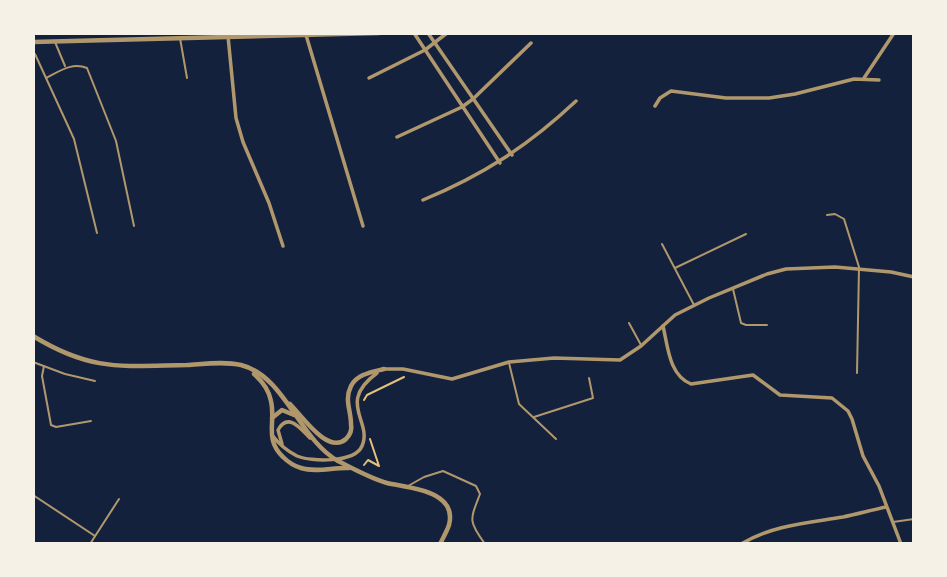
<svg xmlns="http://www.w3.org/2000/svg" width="947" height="577" viewBox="0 0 947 577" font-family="'Alegreya Sans',sans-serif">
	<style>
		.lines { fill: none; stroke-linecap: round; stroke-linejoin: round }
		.path { stroke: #e5c07b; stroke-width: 2 }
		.service { stroke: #b1986c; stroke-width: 2 }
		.minor { stroke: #b1986c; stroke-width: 3.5 }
		.tertiary { stroke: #b1986c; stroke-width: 4.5 }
	</style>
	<rect width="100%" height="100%" fill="#14213d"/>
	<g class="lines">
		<!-- path -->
		<g class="path">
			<path d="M364 400 367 395 404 377"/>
			<path d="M364 465 368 460 379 466 370 439"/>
		</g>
		<!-- service -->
		<g class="service">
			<path d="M180 38 187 78"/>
			<path d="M55 42 65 66"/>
			<path d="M35 54 74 139 97 233"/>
			<path d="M46 78C60 71 72 62 87 68L116 141 134 226"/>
			<path d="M827 215 835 214 844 219 859 267 857 373"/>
			<path d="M662 244 694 305"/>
			<path d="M675 268 746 234"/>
			<path d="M733 289 741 323 746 325H767"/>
			<path d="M629 323 641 345"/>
			<path d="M33 362 65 374 95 381"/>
			<path d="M509 363 519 404 556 439"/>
			<path d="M44 366 42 376 51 425 56 427 91 421"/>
			<path d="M534 417 593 398 589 378"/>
			<path d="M408 486 424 477 443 471 476 486 480 494C470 520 468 521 485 544"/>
			<path d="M33 495 95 536"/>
			<path d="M893 522 914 519"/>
			<path d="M90 544 119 499"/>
		</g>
		<!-- minor -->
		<g class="minor">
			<path d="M414 33 500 163"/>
			<path d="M428 33 512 155"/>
			<path d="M306 35 363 226"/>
			<path d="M228 36 236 118 243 142 269 203 283 246"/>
			<path d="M369 78 425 50 447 33"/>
			<path d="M864 78 894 33"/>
			<path d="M655 106 660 98 671 91 726 98H769L795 94 854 79 879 80"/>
			<path d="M397 137 462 107 473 99 531 43"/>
			<path d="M423 200C483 175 528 146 576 101"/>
			<path d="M663 326C668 347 669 375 691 384L753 375 780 395 832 398 848 411 852 419 863 456 879 486 901 544"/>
			<path d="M383 369H403L452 379 509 362 554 358 620 360 641 346 675 315 709 298 767 274 786 269 835 267 891 272 914 277"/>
			<path d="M272 435C278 443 287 451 297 456 311 462 355 463 362 446 373 421 336 403 377 373"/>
			<path d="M282 444 278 430C288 412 300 428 310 438"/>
			<path d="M741 544C773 525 807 523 843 517 857 514 872 510 886 507"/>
		</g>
		<!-- tertiary -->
		<g class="tertiary">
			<path d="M33 42 379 33"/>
			<path d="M33 336C92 372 122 366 187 365 204 364 224 361 241 365 285 376 299 439 338 461 354 469 370 478 387 483 408 488 458 490 449 525 447 531 443 538 440 544"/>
			<path d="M254 374C262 381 269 391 271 401 276 422 264 439 283 457 288 462 294 466 301 468 316 473 334 467 349 468"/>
			<path d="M290 404C302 416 328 455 346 439 350 435 352 429 351 424 351 410 344 400 351 386 357 374 372 372 384 369"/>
			<path d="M272 418 282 410 294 415"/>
		</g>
	</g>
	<!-- border -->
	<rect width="947" height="577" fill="none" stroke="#f6f1e7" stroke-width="70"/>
</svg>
